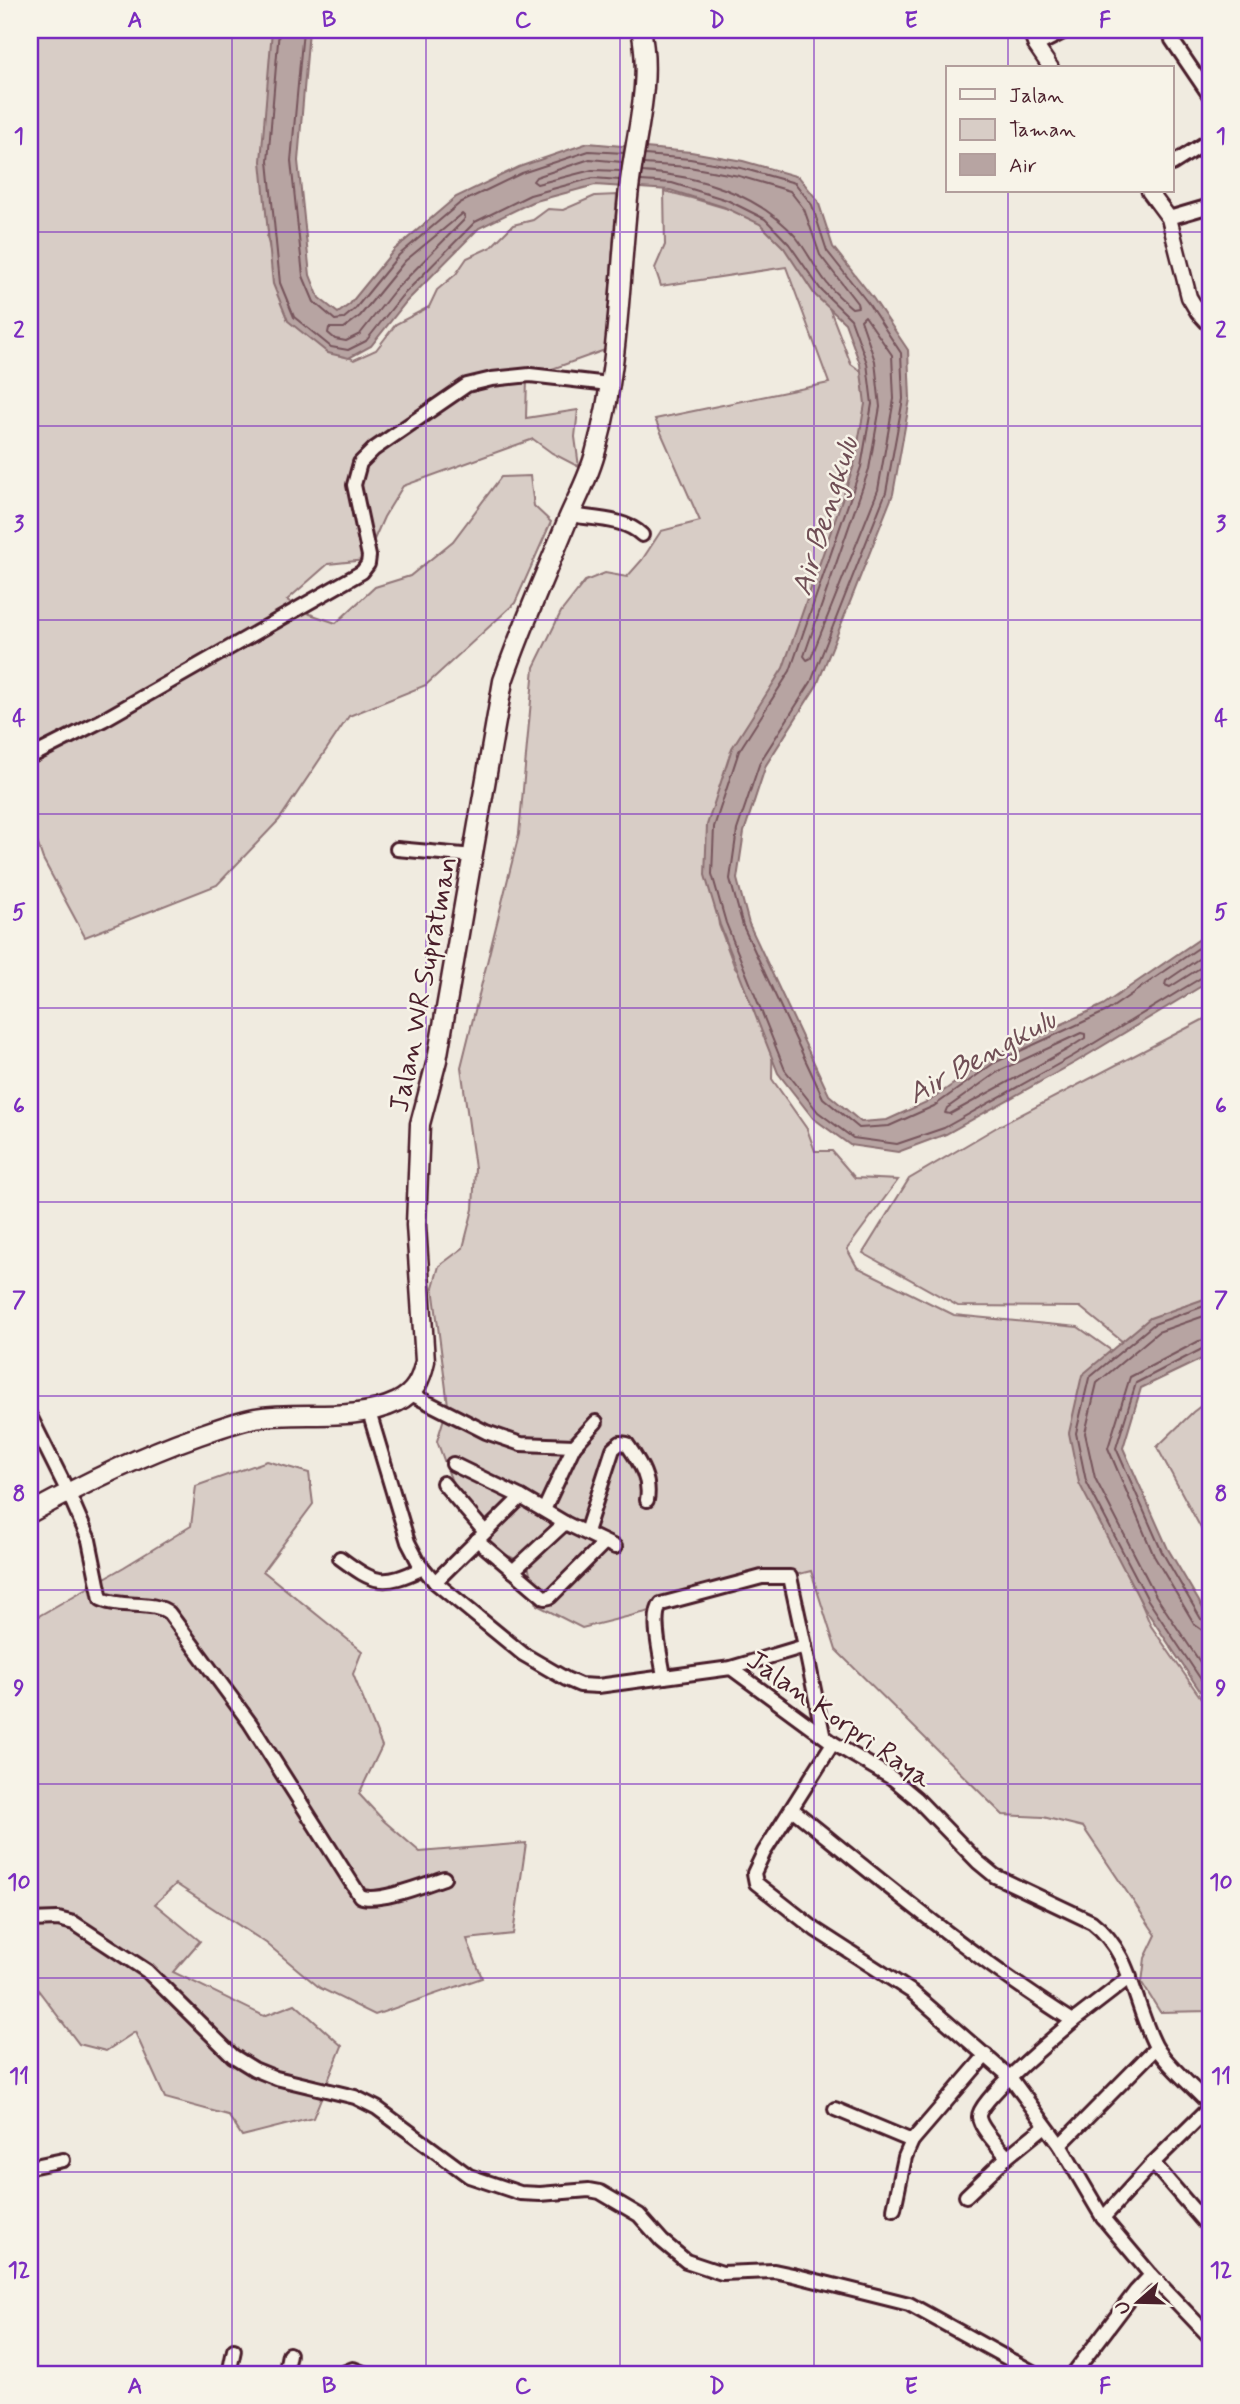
<svg xmlns="http://www.w3.org/2000/svg" width="1240" height="2404" viewBox="0 0 1240 2404" font-family="Mynerve,sans-serif">
	<style>
		.green { fill: #d8cdc6; stroke: #917678; stroke-width: 2 }
		.water { fill: #b7a4a2; stroke: #8b6f72; stroke-width: 2 }
		.lines { fill: none; stroke-linecap: round; stroke-linejoin: round }
		.shore { stroke: #76545b; stroke-width: 2 }
		.minor-casing { stroke: #4a1f2b; stroke-width: 18 }
		.major-casing { stroke: #4a1f2b; stroke-width: 19 }
		.highway-casing { stroke: #4a1f2b; stroke-width: 23 }
		.minor { stroke: #f7f3e8; stroke-width: 12 }
		.major { stroke: #f7f3e8; stroke-width: 14 }
		.highway { stroke: #f7f3e8; stroke-width: 18 }
		.grid { fill: none; stroke: #7b2cbf; stroke-width: 2; stroke-opacity: 0.55 }
		.labels { text-anchor: middle; stroke-width: 5; stroke-linejoin: round; paint-order: stroke }
		.street-label { font-size: 28px; fill: #4a1f2b; stroke: #f7f3e8 }
		.water-label { font-size: 30px; font-style: italic; fill: #704e55; stroke: #f7f3e8 }
		.neatline { fill: none; stroke: #7b2cbf; stroke-width: 2.5 }
		.grid-label { font-size: 23px; text-anchor: middle; font-weight: bold; fill: #7b2cbf }
	</style>
	<rect width="100%" height="100%" fill="#f0ebe0"/>
	<filter id="ink" filterUnits="userSpaceOnUse"><feTurbulence type="fractalNoise" baseFrequency=".0143" numOctaves="2"/><feDisplacementMap in="SourceGraphic" scale="14" xChannelSelector="R" yChannelSelector="G"/><feConvolveMatrix kernelMatrix="1 2 1 2 8 2 1 2 1" color-interpolation-filters="sRGB"/></filter>
	<g filter="url(#ink)">
		<!-- green -->
		<g class="green">
			<path d="M30 30H286L274 217 267 237 282 297 328 345 354 360 376 350 396 324 429 307 437 290 456 274 467 258 491 247 513 225 533 220 548 209 563 210 595 196 617 195 605 350 527 378 526 418 578 410 575 437 579 467 552 453 533 439 403 486 384 517 365 560 328 564 287 600 310 614 336 623 375 587 410 576 453 541 501 477 530 476 534 506 551 522 515 603 426 685 349 716 279 820 217 885 85 937 43 859 30 821Z"/>
			<path d="M664 191C700 199 733 212 769 219L827 302 851 364 878 384 872 430 715 893 719 925 735 968 773 1016 772 1079 807 1129 815 1151H832L855 1178 898 1180 847 1249 857 1267 954 1315 1078 1327 1119 1356 1087 1476 1151 1626 1210 1711V2011L1160 2012 1142 1983 1145 1958 1156 1935 1083 1827 1043 1817 1003 1815 836 1650 811 1571 582 1628 537 1605 528 1565 485 1545 452 1482 437 1441 448 1405 433 1287 439 1266 463 1248 473 1209 475 1168 461 1067 519 834 534 667 561 612 585 581 605 573 627 577 642 560 661 531 700 521 655 419 829 383 786 267 661 286 655 268 665 245Z"/>
			<path d="M1210 1016V1305L1123 1342 1080 1307 958 1306 863 1253 909 1179 997 1127Z"/>
			<path d="M1210 1399V1545L1157 1447 1193 1412Z"/>
			<path d="M267 1461 309 1473 313 1504 263 1571 362 1651 353 1674 382 1746 359 1794 384 1821 420 1852 526 1843 513 1934 467 1939 482 1978 375 2015 320 1988 266 1943 176 1884 155 1904 200 1941 173 1972 264 2016 295 2004 342 2046 313 2118 242 2136 228 2115 165 2098 135 2032 106 2051 79 2044 32 1982H30V1621L124 1567 191 1526 196 1486Z"/>
		</g>
		<!-- water -->
		<g class="water">
			<path d="M272 30H309L298 161 310 275 319 298 338 313 350 304 394 250 456 197 519 167 588 143 691 152 743 161 799 177 818 201 833 247 873 298 908 350 910 399 893 494 817 685 766 765 744 832 737 879 749 924 829 1095 861 1122 887 1120 931 1100 991 1057 1103 1005 1210 932V981L1076 1062 946 1134 898 1152 850 1145 813 1118 778 1073 720 925 705 875 707 825 732 748 783 668 854 465 865 404 860 364 845 323 815 295 784 248 760 224 724 207 670 190 595 185 532 202 479 228 406 302 371 346 349 358 328 353 288 321 273 284 261 161Z"/>
			<path d="M1210 1297V1355L1141 1388 1123 1448 1168 1549 1210 1620V1706L1142 1604 1079 1483 1069 1433 1082 1375 1150 1318Z"/>
		</g>
		<g class="lines">
			<!-- shore -->
			<g class="shore">
				<path d="M279 30 268 161 280 283 294 317 331 347 348 350 366 341 401 297 475 222 530 195 593 178 620 180"/>
				<path d="M303 30 291 161 303 276 314 302 335 320 343 319 355 309 399 255 460 203 522 173 589 151 624 153"/>
				<path d="M645 155 690 159 741 168 795 183 812 205 827 251 868 303 901 353 903 399 886 492 811 682 760 762 737 830 730 879 743 926 823 1098 859 1128 889 1126 934 1106 994 1063 1107 1011 1210 940"/>
				<path d="M621 171 592 170 537 184 533 181 536 177 590 159 622 162"/>
				<path d="M642 172C697 175 759 194 796 237 807 251 815 268 826 282 833 292 843 300 852 308L858 307 857 303 820 255 804 209 790 191 739 176 689 167 643 164"/>
				<path d="M641 181 672 183 727 200 765 219 789 244 821 290 851 319 867 363 872 404 861 467 790 671 739 751 714 827 712 874 726 923 785 1070 818 1112 853 1138 897 1144 944 1128 1073 1056 1204 976 1210 975"/>
				<path d="M462 214 465 217 464 220 394 291 360 334 346 341 335 339 328 333 329 328H344L360 316 405 261Z"/>
				<path d="M865 316 892 355 894 399 878 490 811 658 807 660 804 656 869 469 880 407 875 361 861 320Z"/>
				<path d="M1210 951 1166 981 1165 985 1170 987 1200 968 1210 966"/>
				<path d="M1081 1033 1085 1034V1038L1068 1049 950 1114 945 1113 947 1108 999 1071Z"/>
				<path d="M1210 1304 1154 1324 1089 1378 1076 1433 1086 1481 1148 1600 1210 1693"/>
				<path d="M1210 1314 1158 1332 1097 1383 1085 1433 1095 1478 1156 1596 1210 1677"/>
				<path d="M1210 1339 1199 1341 1130 1377 1108 1448 1154 1556 1195 1625 1202 1630 1210 1631"/>
				<path d="M1210 1348 1202 1349 1136 1383 1116 1448 1162 1552 1201 1619 1210 1622"/>
			</g>
			<!-- minor casing -->
			<g class="minor-casing">
				<g id="minor">
					<path d="M1170 30 1172 40 1210 96"/>
					<path d="M1036 46 1067 30"/>
					<path d="M1172 164 1210 140"/>
					<path d="M1169 218 1210 206"/>
					<path d="M570 515C593 519 625 518 642 535"/>
					<path d="M30 757 103 720 362 572 368 564 369 556 354 485 360 463 374 449 467 385 492 379 530 375 609 384"/>
					<path d="M397 849 474 856"/>
					<path d="M411 1394 486 1432 521 1444 574 1446"/>
					<path d="M369 1412 408 1542 419 1563 435 1582 523 1654 566 1679 580 1685 598 1686 731 1668 833 1743 892 1778 916 1798 978 1862 995 1876 1092 1922C1132 1953 1133 2002 1155 2045 1163 2061 1197 2091 1210 2105"/>
					<path d="M30 1416 69 1494 89 1540 101 1599C122 1609 154 1600 169 1613L250 1723 360 1896C377 1904 426 1884 444 1878"/>
					<path d="M453 1464 521 1497 565 1523 615 1547"/>
					<path d="M443 1483 485 1532"/>
					<path d="M544 1510 574 1446 596 1422"/>
					<path d="M586 1532 613 1449 620 1443 627 1444C639 1462 651 1478 647 1500"/>
					<path d="M477 1540 545 1598 550 1597 604 1543"/>
					<path d="M340 1558C375 1584 383 1587 423 1568"/>
					<path d="M513 1571 565 1523"/>
					<path d="M435 1582 521 1497"/>
					<path d="M731 1668 805 1646 823 1734"/>
					<path d="M664 1677C662 1660 650 1617 661 1604L762 1577H790L805 1646"/>
					<path d="M833 1743 764 1852 754 1873 756 1883 816 1930 912 1992 1010 2077 1060 2145 1103 2218 1151 2275 1210 2337"/>
					<path d="M792 1809C883 1882 973 1958 1073 2021L1130 1977"/>
					<path d="M30 1920 58 1919 74 1923 147 1971 233 2056 254 2069 276 2078 355 2097 377 2108 469 2176 520 2193 540 2194 589 2190 600 2192 639 2215 662 2241 686 2261 722 2273 774 2271 793 2275 909 2304 1036 2374"/>
					<path d="M1210 2107 1153 2163 1210 2229"/>
					<path d="M835 2109 912 2141"/>
					<path d="M1060 2145 1156 2048"/>
					<path d="M1007 2157C1000 2148 980 2128 979 2117 976 2102 1058 2034 1073 2021"/>
					<path d="M30 2167 63 2160"/>
					<path d="M966 2196 1007 2157 1045 2126"/>
					<path d="M894 2209 905 2157 912 2141 986 2055"/>
					<path d="M1103 2218 1153 2163"/>
					<path d="M229 2374 234 2350"/>
					<path d="M285 2374 289 2354"/>
					<path d="M341 2374 353 2369 366 2374"/>
					<path d="M1073 2374 1136 2291 1151 2275"/>
				</g>
			</g>
			<!-- major casing -->
			<g class="major-casing">
				<g id="major">
					<path d="M1030 30 1036 46 1051 68"/>
					<path d="M1149 191 1169 218 1189 297 1198 312 1210 325"/>
				</g>
			</g>
			<!-- highway casing -->
			<g class="highway-casing">
				<path id="highway" d="M30 1513C83 1484 137 1457 194 1437 214 1430 234 1422 255 1418 301 1410 353 1423 397 1402 415 1393 421 1380 425 1361L416 1225 420 1124 437 1060 503 681C522 626 546 573 568 519 578 496 590 475 596 450 619 368 619 282 628 198 633 143 653 85 641 30"/>
			</g>
			<!-- minor -->
			<use href="#minor" class="minor"/>
			<!-- major -->
			<use href="#major" class="major"/>
			<!-- highway -->
			<use href="#highway" class="highway"/>
		</g>
	</g>
	<!-- grid -->
	<path class="grid" d="M232 30V2374M426 30V2374M620 30V2374M814 30V2374M1008 30V68M1008 191V2374M30 232H1210M30 426H1210M30 620H1210M30 814H1210M30 1008H1210M30 1202H1210M30 1396H1210M30 1590H1210M30 1784H1210M30 1978H1210M30 2172H1210"/>
	<g class="labels">
		<!-- street labels -->
		<g class="street-label">
			<text transform="translate(422 984) rotate(-79)" y="10">Jalan WR Supratman</text>
			<text transform="translate(840 1718) rotate(35)" y="10">Jalan Korpri Raya</text>
		</g>
		<!-- water labels -->
		<g class="water-label">
			<text transform="translate(824 516) rotate(-73)" y="10">Air Bengkulu</text>
			<text transform="translate(981 1056) rotate(-29)" y="10">Air Bengkulu</text>
		</g>
	</g>
	<!-- margin -->
	<rect width="1240" height="2404" fill="none" stroke="#f7f3e8" stroke-width="77"/>
	<!-- legend -->
	<rect x="946" y="66" width="228" height="126" fill="#f7f3e8" stroke="#b29e9c" stroke-width="2"/>
	<rect x="960" y="89" width="35" height="10" fill="#f7f3e8" stroke="#b29e9c" stroke-width="2"/>
	<text x="1009" y="102" font-size="21" fill="#4a1f2b">Jalan</text>
	<rect x="960" y="119" width="35" height="21" fill="#d8cdc6" stroke="#b29e9c" stroke-width="2"/>
	<text x="1009" y="136" font-size="21" fill="#4a1f2b">Taman</text>
	<rect x="960" y="154" width="35" height="21" fill="#b7a4a2" stroke="#b29e9c" stroke-width="2"/>
	<text x="1009" y="172" font-size="21" fill="#4a1f2b">Air</text>
	<!-- north arrow -->
	<g transform="translate(1138 2302) rotate(250)" stroke="#f7f3e8" stroke-width="5" paint-order="stroke">
	<path d="M0-5L12 26L0 18L-12 26Z" fill="#4a1f2b"/>
	<text y="-10" font-size="19" font-weight="bold" text-anchor="middle" fill="#4a1f2b">U</text>
	</g>
	<rect x="38" y="38" width="1164" height="2328" class="neatline"/>
	<g class="grid-label">
		<text x="135" y="27">A</text>
		<text x="329" y="27">B</text>
		<text x="523" y="27">C</text>
		<text x="717" y="27">D</text>
		<text x="911" y="27">E</text>
		<text x="1105" y="27">F</text>
		<text x="19" y="143">1</text>
		<text x="1221" y="143">1</text>
		<text x="19" y="337">2</text>
		<text x="1221" y="337">2</text>
		<text x="19" y="531">3</text>
		<text x="1221" y="531">3</text>
		<text x="19" y="725">4</text>
		<text x="1221" y="725">4</text>
		<text x="19" y="919">5</text>
		<text x="1221" y="919">5</text>
		<text x="19" y="1113">6</text>
		<text x="1221" y="1113">6</text>
		<text x="19" y="1307">7</text>
		<text x="1221" y="1307">7</text>
		<text x="19" y="1501">8</text>
		<text x="1221" y="1501">8</text>
		<text x="19" y="1695">9</text>
		<text x="1221" y="1695">9</text>
		<text x="19" y="1889">10</text>
		<text x="1221" y="1889">10</text>
		<text x="19" y="2083">11</text>
		<text x="1221" y="2083">11</text>
		<text x="19" y="2277">12</text>
		<text x="1221" y="2277">12</text>
		<text x="135" y="2393">A</text>
		<text x="329" y="2393">B</text>
		<text x="523" y="2393">C</text>
		<text x="717" y="2393">D</text>
		<text x="911" y="2393">E</text>
		<text x="1105" y="2393">F</text>
	</g>
</svg>
